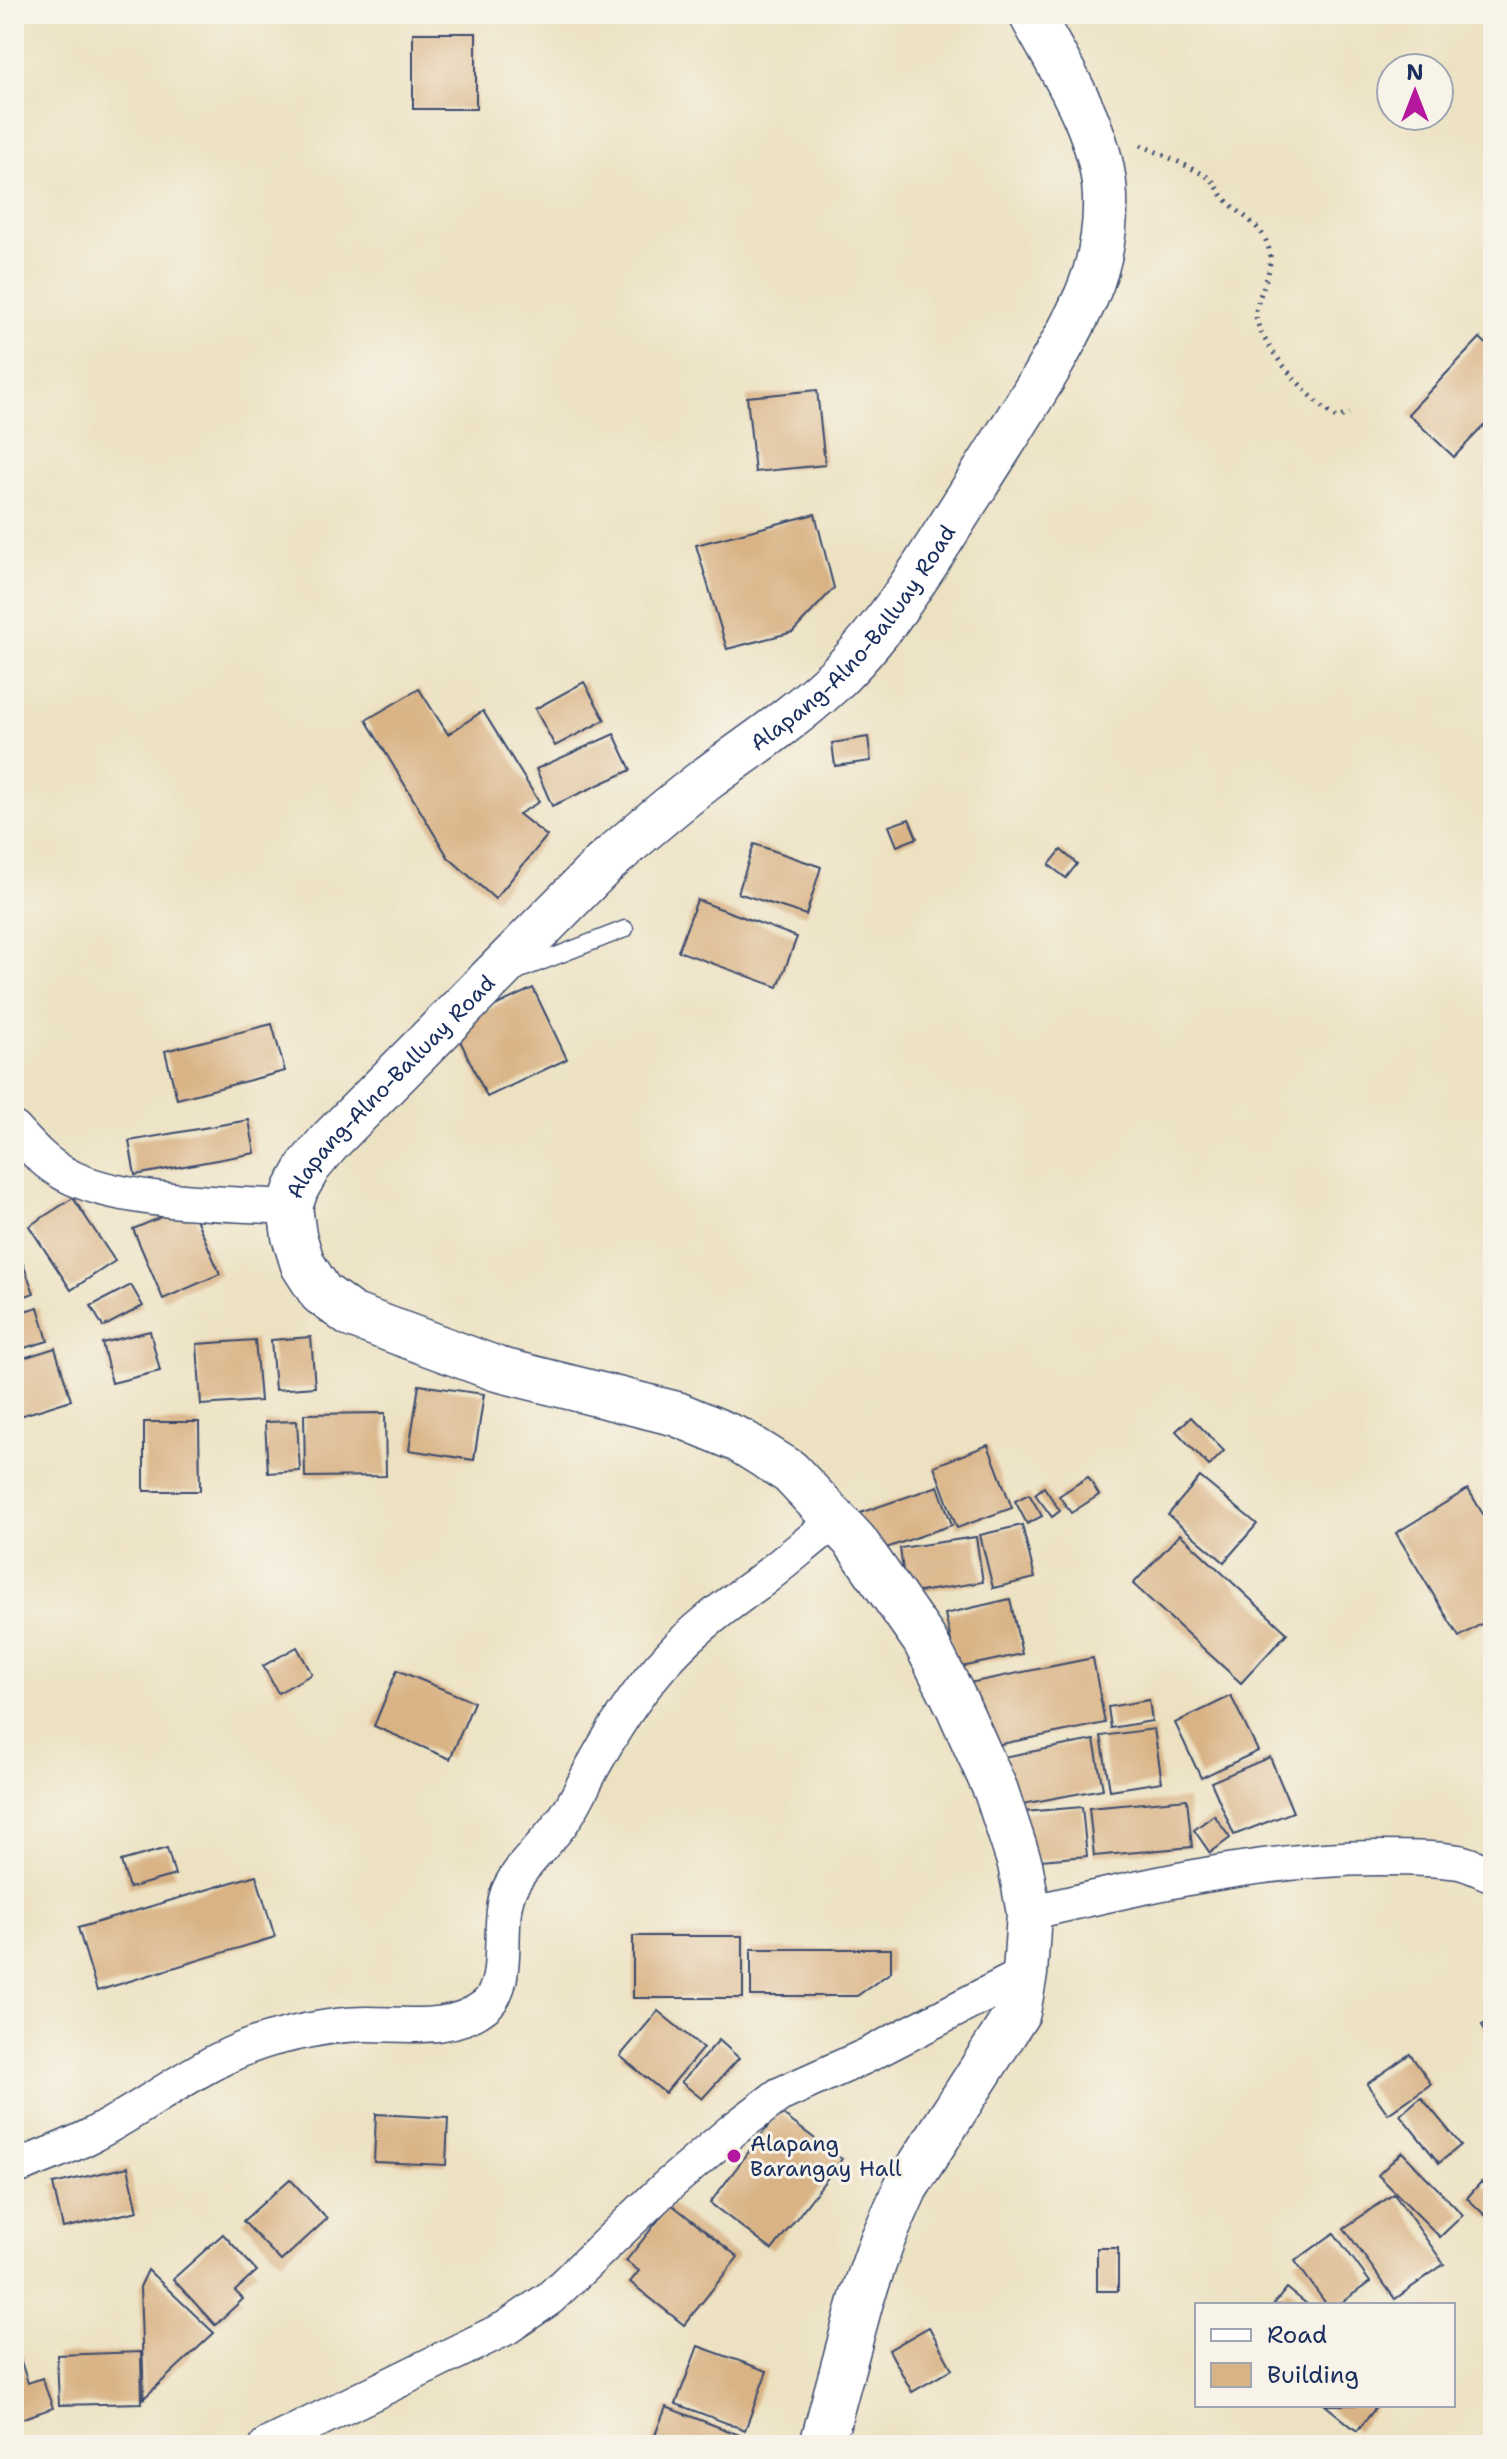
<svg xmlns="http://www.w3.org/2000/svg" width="1507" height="2459" viewBox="0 0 1507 2459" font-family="'Shantell Sans',sans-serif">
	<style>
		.building { fill: #d9b385 }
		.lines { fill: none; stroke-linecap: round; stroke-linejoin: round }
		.lane-casing { stroke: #3a4a6d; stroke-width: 19 }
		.street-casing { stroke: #3a4a6d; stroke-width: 37 }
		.secondary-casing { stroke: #3a4a6d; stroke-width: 47 }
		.path { stroke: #3a4a6d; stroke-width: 5; stroke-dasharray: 2 6; stroke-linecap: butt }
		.lane { stroke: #fff; stroke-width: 16 }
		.street { stroke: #fff; stroke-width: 34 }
		.secondary { stroke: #fff; stroke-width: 44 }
		.poi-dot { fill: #b5179e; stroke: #f7f3e8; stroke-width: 3 }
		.labels { text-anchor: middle; stroke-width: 6; stroke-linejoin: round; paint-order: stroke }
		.street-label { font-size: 22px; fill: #1b2f5e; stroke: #f7f3e8 }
		.poi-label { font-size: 22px; fill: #1b2f5e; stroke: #f7f3e8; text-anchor: start }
	</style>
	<rect width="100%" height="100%" fill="#f7f3e8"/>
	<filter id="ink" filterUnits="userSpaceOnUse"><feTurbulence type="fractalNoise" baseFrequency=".0125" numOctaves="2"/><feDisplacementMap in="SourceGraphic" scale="16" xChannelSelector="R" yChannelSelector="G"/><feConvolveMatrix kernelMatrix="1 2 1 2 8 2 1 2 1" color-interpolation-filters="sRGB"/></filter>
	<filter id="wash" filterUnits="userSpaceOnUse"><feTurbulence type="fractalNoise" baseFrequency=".006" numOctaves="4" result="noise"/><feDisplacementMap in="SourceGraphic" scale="32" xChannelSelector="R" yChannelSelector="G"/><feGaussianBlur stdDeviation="1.8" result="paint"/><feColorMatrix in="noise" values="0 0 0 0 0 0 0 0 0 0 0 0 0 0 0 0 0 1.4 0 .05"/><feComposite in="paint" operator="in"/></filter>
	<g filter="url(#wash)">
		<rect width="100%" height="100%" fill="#ece1c1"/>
		<g id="blocks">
			<!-- building -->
			<g class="building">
				<path d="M459 14H512V22L459 16Z"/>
				<rect x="413" y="33" width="63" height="76"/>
				<path d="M1480 338 1493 350V416L1454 457 1408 414Z"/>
				<path d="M817 390 825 465 755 472 747 397Z"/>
				<path d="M815 514 834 588 793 632 727 649 696 545Z"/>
				<path d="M584 682 605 720 555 746 535 709Z"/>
				<path d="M419 689 448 734 483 711 539 802 519 814 547 836 495 899 448 857 366 720Z"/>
				<path d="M614 734 631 770 552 806 536 769Z"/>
				<path d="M868 737 871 761 835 766 832 743Z"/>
				<path d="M909 819 917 838 897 846 889 826Z"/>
				<path d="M754 844 821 867 806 915 738 893Z"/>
				<path d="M1061 850 1077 864 1066 878 1049 865Z"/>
				<path d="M697 900 797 937 778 987 678 951Z"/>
				<path d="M533 988 567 1059 487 1097 453 1026Z"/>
				<path d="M272 1024 285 1071 177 1099 165 1051Z"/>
				<path d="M249 1120 255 1153 135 1175 129 1141Z"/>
				<path d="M73 1198 115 1261 71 1290 29 1226Z"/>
				<path d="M190 1205 220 1274 163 1299 133 1229Z"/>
				<path d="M21 1259 34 1293 14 1300V1261Z"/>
				<path d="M131 1285 143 1306 103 1327 91 1306Z"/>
				<path d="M38 1307 48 1341 14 1351V1314Z"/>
				<path d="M150 1331 160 1371 112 1383 102 1343Z"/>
				<path d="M311 1337 315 1387 275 1390 271 1340Z"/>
				<path d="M255 1340 260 1401 201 1405 197 1344Z"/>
				<path d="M55 1348 71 1400 14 1418V1361Z"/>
				<path d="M419 1385 484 1394 474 1460 409 1450Z"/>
				<path d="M385 1413 386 1476 305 1477 304 1414Z"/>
				<path d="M1191 1417 1224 1451 1209 1466 1176 1431Z"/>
				<path d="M297 1421 300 1471 268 1473 265 1422Z"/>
				<path d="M144 1422H199L200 1491H144Z"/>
				<path d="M988 1445 1012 1508 957 1528 934 1466Z"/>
				<path d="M1088 1477 1099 1495 1071 1513 1059 1496Z"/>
				<path d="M1200 1477 1257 1524 1224 1562 1168 1515Z"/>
				<path d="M938 1486 952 1525 872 1553 857 1514Z"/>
				<path d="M1044 1487 1060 1511 1052 1517 1035 1494Z"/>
				<path d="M1468 1489 1493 1531V1617L1459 1637 1396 1533Z"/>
				<path d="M1029 1494 1042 1516 1027 1524 1015 1501Z"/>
				<path d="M1022 1525 1035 1578 993 1588 980 1535Z"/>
				<path d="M1180 1534 1287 1633 1241 1683 1133 1584Z"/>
				<path d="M976 1537 983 1582 906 1594 900 1548Z"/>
				<path d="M1010 1599 1022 1654 957 1668 945 1614Z"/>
				<path d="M297 1647 312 1674 278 1693 263 1666Z"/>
				<path d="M1093 1658 1105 1723 982 1748 969 1683Z"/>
				<path d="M397 1670 474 1702 450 1759 374 1726Z"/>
				<path d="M1231 1696 1258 1751 1201 1778 1175 1723Z"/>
				<path d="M1149 1700 1152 1721 1111 1728 1108 1707Z"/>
				<path d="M1154 1729 1162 1782 1110 1790 1101 1736Z"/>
				<path d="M1094 1740 1103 1789 1007 1807 998 1758Z"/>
				<path d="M1270 1757 1293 1812 1234 1835 1211 1782Z"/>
				<path d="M1187 1799 1192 1847 1094 1856 1089 1808Z"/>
				<path d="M1082 1807 1087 1856 1029 1861 1024 1812Z"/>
				<path d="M1214 1815 1230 1838 1210 1853 1194 1830Z"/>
				<path d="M167 1848 175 1875 129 1888 121 1861Z"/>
				<path d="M256 1875 275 1937 97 1991 78 1928Z"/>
				<rect x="633" y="1936" width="110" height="62"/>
				<path d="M751 1949H891V1972L857 1996H751Z"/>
				<path d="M658 2011 703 2048 665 2093 620 2056Z"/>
				<path d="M1493 2019V2043L1482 2025Z"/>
				<path d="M719 2040 739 2058 702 2099 681 2082Z"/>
				<path d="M1410 2054 1431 2084 1388 2114 1367 2084Z"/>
				<path d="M1421 2097 1461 2145 1439 2163 1400 2115Z"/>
				<path d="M779 2112 842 2159 772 2250 710 2203Z"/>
				<path d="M376 2114 448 2118 446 2165 374 2162Z"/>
				<path d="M1402 2152 1463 2215 1440 2237 1378 2175Z"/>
				<path d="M128 2167 138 2211 63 2228 53 2184Z"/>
				<path d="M290 2179 327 2219 281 2261 243 2221Z"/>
				<path d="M1481 2182 1493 2193V2215L1489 2219 1467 2198Z"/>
				<path d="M1394 2194 1444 2264 1395 2299 1344 2228Z"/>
				<path d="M671 2204 738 2257 684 2325 630 2282 639 2271 626 2261Z"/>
				<path d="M1334 2233 1370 2282 1338 2305H1327L1295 2261Z"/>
				<path d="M223 2234 257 2271 235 2291 243 2299 215 2325 173 2279Z"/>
				<rect x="1097" y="2248" width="21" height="43"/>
				<path d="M148 2270 214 2333 144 2398 140 2287Z"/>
				<path d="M1287 2288 1308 2305H1273Z"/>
				<path d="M929 2327 952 2369 912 2392 889 2350Z"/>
				<path d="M15 2343 28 2383 42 2378 53 2408 15 2421Z"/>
				<path d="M698 2346 767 2371 745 2430 676 2404Z"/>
				<path d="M141 2352 142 2403 59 2405 57 2355Z"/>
				<path d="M1325 2405H1378L1357 2431Z"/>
				<path d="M666 2407 745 2437 742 2445H651Z"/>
			</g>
		</g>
	</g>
	<g filter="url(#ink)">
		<use href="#blocks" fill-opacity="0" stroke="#3a4a6d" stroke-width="2"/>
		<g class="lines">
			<!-- lane casing -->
			<g class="lane-casing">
				<path id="lane" d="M520 970 625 929"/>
			</g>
			<!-- street casing -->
			<g class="street-casing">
				<g id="street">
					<path d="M14 1129C30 1146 44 1163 65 1174 118 1204 228 1203 290 1207"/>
					<path d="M1029 1913C1143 1886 1262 1858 1379 1858 1406 1858 1433 1858 1459 1862 1470 1864 1482 1871 1493 1875"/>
					<path d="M14 2168C40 2158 67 2148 92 2135 156 2102 211 2052 284 2036 311 2029 339 2024 368 2024 406 2024 452 2032 485 2006 513 1983 495 1922 509 1890 520 1865 548 1843 564 1819 577 1801 585 1780 596 1761 616 1725 641 1687 669 1657 696 1627 729 1604 762 1580 787 1560 812 1539 837 1519"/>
					<path d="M267 2445 506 2328 550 2298 666 2187 733 2130 779 2095 866 2056 1025 1974"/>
				</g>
			</g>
			<!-- secondary casing -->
			<g class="secondary-casing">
				<g id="secondary">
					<path id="s1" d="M822 2445 861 2301 882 2241 906 2187 1018 2012 1025 1974 1029 1913 1020 1864 996 1791 956 1702 925 1641 855 1541 790 1472 739 1440 677 1414 497 1369 351 1315 321 1293 303 1265 294 1236 290 1207 296 1189 309 1166 330 1141 603 865C636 836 670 807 705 780 747 749 791 720 830 684 890 628 932 553 976 485 1014 424 1056 363 1086 297 1100 265 1106 232 1105 197 1103 131 1061 70 1031 14"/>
				</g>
			</g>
			<!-- path -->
			<path class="path" d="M1141 145C1163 155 1187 165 1208 177 1216 182 1220 194 1227 201 1241 215 1262 226 1268 246 1276 270 1259 289 1256 312 1254 341 1313 401 1336 418L1349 414"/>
			<!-- lane -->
			<use href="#lane" class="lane"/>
			<!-- street -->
			<use href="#street" class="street"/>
			<!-- secondary -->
			<use href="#secondary" class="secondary"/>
		</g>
	</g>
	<!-- markers -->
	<circle class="poi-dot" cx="734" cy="2156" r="8"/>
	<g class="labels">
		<!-- street labels -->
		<g class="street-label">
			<text dy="8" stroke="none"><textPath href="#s1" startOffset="2494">Alapang-Alno-Balluay Road</textPath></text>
			<text dy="8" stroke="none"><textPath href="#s1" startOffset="1846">Alapang-Alno-Balluay Road</textPath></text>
		</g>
		<!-- poi labels -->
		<g class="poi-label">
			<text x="750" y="2151">Alapang<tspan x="750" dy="25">Barangay Hall</tspan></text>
		</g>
	</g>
	<!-- margin -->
	<rect width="1507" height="2459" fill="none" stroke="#f7f3e8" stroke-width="48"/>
	<!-- legend -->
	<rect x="1195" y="2303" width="260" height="104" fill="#f7f3e8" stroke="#9fa5b1" stroke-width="2"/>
	<rect x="1211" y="2329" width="40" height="12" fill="#ffffff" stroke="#9fa5b1" stroke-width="2"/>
	<text x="1267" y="2343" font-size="24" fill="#1b2f5e">Road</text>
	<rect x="1211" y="2363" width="40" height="24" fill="#d9b385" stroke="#9fa5b1" stroke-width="2"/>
	<text x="1267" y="2383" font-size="24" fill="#1b2f5e">Building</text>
	<!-- north arrow -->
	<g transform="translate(1415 92)"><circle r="38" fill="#f7f3e8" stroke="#9fa5b1" stroke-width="2"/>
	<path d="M0-6L14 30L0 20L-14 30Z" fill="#b5179e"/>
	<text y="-12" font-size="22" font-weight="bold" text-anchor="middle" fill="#1b2f5e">N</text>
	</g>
</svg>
